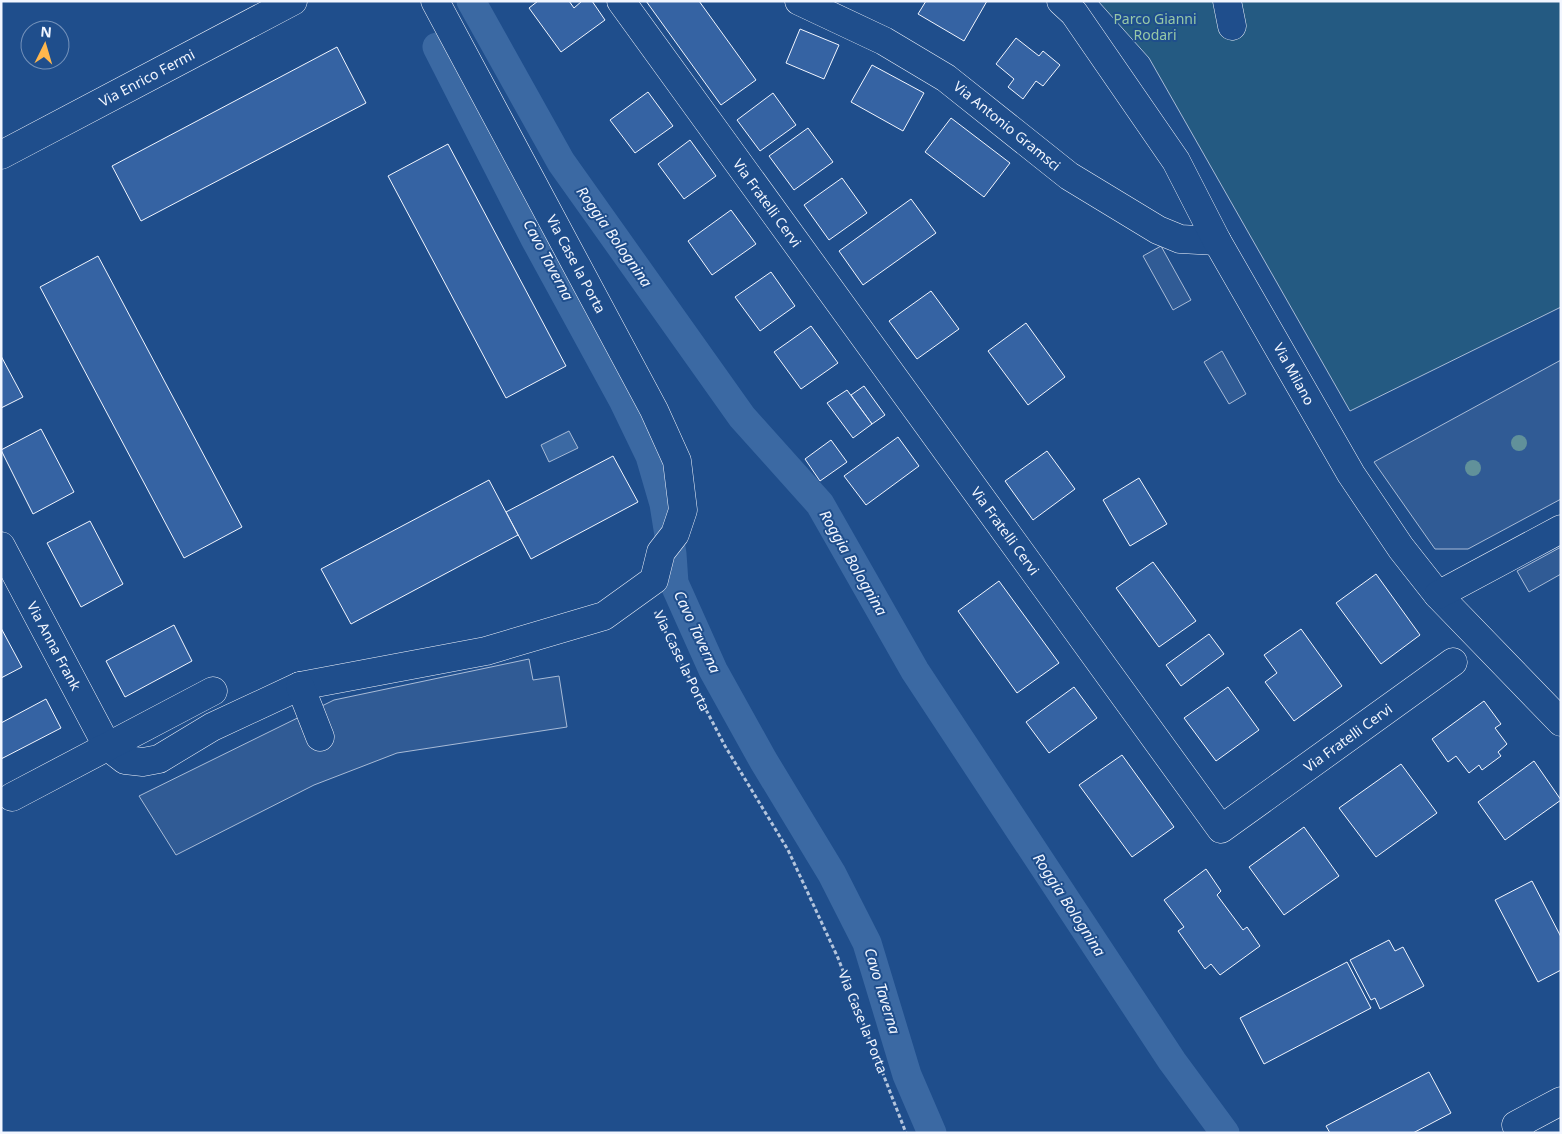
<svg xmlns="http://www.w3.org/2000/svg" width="1562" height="1134" viewBox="0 0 1562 1134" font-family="'Noto Sans',sans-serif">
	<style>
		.green { fill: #245a82; stroke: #a8bbd7 }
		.parking { fill: #305b95; stroke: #a8bbd7 }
		.water { fill: #3b69a3; stroke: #a8bbd7 }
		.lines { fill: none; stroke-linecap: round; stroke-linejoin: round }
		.canal { stroke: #3b69a3; stroke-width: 29 }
		.building { fill: #3563a3; stroke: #f2f6ff }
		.minor-casing { stroke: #f2f6ff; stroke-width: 29 }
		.path { stroke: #b3c4dc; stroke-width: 3; stroke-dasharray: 4 2.5; stroke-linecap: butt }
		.minor { stroke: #1f4e8c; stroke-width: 28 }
		.tree { fill: #61919a }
		.labels { text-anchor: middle; stroke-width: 4; stroke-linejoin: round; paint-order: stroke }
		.park-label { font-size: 14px; fill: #97c8a6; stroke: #1f4e8c }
		.street-label { font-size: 14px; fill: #f2f6ff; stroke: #1f4e8c }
		.water-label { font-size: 15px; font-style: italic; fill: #f2f6ff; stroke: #1f4e8c }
	</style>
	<rect width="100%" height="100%" fill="#1f4e8c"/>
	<!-- green -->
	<path class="green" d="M1098 1H1561V307L1350 411 1149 58Z"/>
	<!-- parking -->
	<g class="parking">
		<path d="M1161 246 1191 300 1173 310 1143 256Z"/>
		<path d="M1222 351 1246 394 1229 404 1204 362Z"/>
		<path d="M1561 360V499L1468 549H1435L1374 462Z"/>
		<path d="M1561 547V574L1529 592 1517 571Z"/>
		<path d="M529 659 533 680 559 676 567 727 397 753 314 785 176 855 139 796 334 700Z"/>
	</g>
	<!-- water -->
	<path class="water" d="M569 431 578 448 549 462 541 445Z"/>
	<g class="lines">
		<!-- canal -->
		<g class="canal">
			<path d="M471 1 561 162 742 417 820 504 915 671 1172 1061 1225 1133"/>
			<path d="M437 47 534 237 623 400 650 456 664 504 672 554 674 583 713 670 763 760 832 874 867 943 907 1075 932 1133"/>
		</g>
	</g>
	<!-- building -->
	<g class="building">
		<path d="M538 1H569L574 8 582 1H592L605 20 561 52 529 8Z"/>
		<path d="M646 1H699L756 80 721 105Z"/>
		<path d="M926 1H987L964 41 918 14Z"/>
		<path d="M800 29 839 45 824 79 786 63Z"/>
		<path d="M1016 38 1039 56 1043 51 1060 65 1043 86 1036 81 1023 99 1008 87 1014 79 996 64Z"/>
		<path d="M337 47 366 103 141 221 112 166Z"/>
		<path d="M872 65 924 93 903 131 851 102Z"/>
		<path d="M648 92 673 126 635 153 610 120Z"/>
		<path d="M773 93 796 125 760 151 737 120Z"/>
		<path d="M951 118 1010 163 984 197 925 152Z"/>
		<path d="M808 128 833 162 794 190 769 156Z"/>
		<path d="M690 140 716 176 684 199 658 164Z"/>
		<path d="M448 144 566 366 506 398 388 176Z"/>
		<path d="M842 178 867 213 829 240 804 205Z"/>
		<path d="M911 199 936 233 863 285 839 251Z"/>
		<path d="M731 210 756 244 712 275 688 241Z"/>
		<path d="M98 256 242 527 184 558 40 287Z"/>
		<path d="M771 272 795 306 760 331 735 297Z"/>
		<path d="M931 291 959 329 917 359 889 321Z"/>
		<path d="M1026 323 1065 377 1028 405 988 351Z"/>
		<path d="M811 326 838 363 801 389 774 352Z"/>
		<path d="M1 356 23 397 1 408Z"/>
		<path d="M864 386 885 415 872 424 851 395Z"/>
		<path d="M847 390 872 424 853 438 827 403Z"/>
		<path d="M41 429 74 492 33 514 1 450Z"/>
		<path d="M898 437 919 466 866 505 844 476Z"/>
		<path d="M831 440 847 462 820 481 805 459Z"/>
		<path d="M1047 451 1075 489 1033 520 1005 481Z"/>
		<path d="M613 456 638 502 531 559 506 512Z"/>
		<path d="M1139 478 1167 524 1130 546 1103 500Z"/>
		<path d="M489 480 518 535 351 624 321 569Z"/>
		<path d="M90 521 123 584 81 607 47 543Z"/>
		<path d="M1153 562 1196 621 1159 647 1116 588Z"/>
		<path d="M1376 574 1420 635 1381 664 1336 603Z"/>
		<path d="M999 581 1059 663 1017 693 958 611Z"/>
		<path d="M174 625 192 661 125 697 106 661Z"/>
		<path d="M1 628 22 667 1 678Z"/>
		<path d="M1301 629 1342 686 1294 721 1265 682 1277 673 1264 655Z"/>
		<path d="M1209 634 1224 654 1181 686 1166 665Z"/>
		<path d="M1074 687 1097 718 1049 753 1026 722Z"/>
		<path d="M1228 687 1259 730 1216 761 1184 718Z"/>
		<path d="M46 699 61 728 1 759V723Z"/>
		<path d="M1484 701 1501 724 1495 728 1507 744 1498 752 1501 756 1482 770 1479 765 1469 773 1456 756 1448 762 1432 739Z"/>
		<path d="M1122 755 1174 827 1132 857 1079 785Z"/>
		<path d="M1534 761 1561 800 1505 840 1478 802Z"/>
		<path d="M1401 764 1437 813 1376 857 1339 808Z"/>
		<path d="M1304 827 1339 876 1284 915 1249 867Z"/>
		<path d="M1206 869 1221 891 1217 895 1243 930 1247 927 1260 946 1220 975 1211 964 1205 969 1178 931 1184 927 1164 900Z"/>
		<path d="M1532 881 1561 937V970L1538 982 1495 900Z"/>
		<path d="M1389 940 1395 951 1403 947 1424 986 1380 1009 1375 998 1371 1000 1350 960Z"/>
		<path d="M1347 962 1371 1008 1264 1064 1240 1018Z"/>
		<path d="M1429 1072 1451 1113 1413 1133H1330L1326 1126Z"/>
	</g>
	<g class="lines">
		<!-- minor casing -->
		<g class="minor-casing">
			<g id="minor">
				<path d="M621 1 1221 829 1453 662"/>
				<path d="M799 1 884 41 946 78 1069 176 1158 230 1180 239 1217 241"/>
				<path d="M1061 1 1074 13 1176 161 1217 241 1351 474 1401 548 1438 595 1561 722"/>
				<path d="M1227 1 1232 26"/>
				<path d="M1 155 293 1"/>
				<path d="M1 546 107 746 125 760 143 762 159 759 212 727 300 686 486 651 604 616 654 580 661 552 675 534 683 510 677 461 654 410 435 1"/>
				<path d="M1438 595 1561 529"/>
				<path d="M300 686 320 737"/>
				<path d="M12 797 213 691"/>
				<path d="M1520 1133 1516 1125 1561 1101"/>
			</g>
		</g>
		<!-- path -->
		<path class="path" d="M655 612 725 746 788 850 838 958 906 1133"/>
		<!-- minor -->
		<use href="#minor" class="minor"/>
	</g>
	<!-- trees -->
	<g class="tree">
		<circle cx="1519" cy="443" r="8"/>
		<circle cx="1473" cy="468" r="8"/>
	</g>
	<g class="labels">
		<!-- park labels -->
		<g class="park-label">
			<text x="1155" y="24">Parco Gianni<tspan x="1155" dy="16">Rodari</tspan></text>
		</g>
		<!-- street labels -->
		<g class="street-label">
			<text transform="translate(147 78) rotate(-28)" y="5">Via Enrico Fermi</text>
			<text transform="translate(1007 126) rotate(39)" y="5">Via Antonio Gramsci</text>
			<text transform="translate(767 203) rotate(54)" y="5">Via Fratelli Cervi</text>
			<text transform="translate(576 264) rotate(62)" y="5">Via Case la Porta</text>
			<text transform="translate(1294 374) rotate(61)" y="5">Via Milano</text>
			<text transform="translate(1005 531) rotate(54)" y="5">Via Fratelli Cervi</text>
			<text transform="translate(54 646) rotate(62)" y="5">Via Anna Frank</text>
			<text transform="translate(682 661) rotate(64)" y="5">Via Case la Porta</text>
			<text transform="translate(1348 738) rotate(-36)" y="5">Via Fratelli Cervi</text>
			<text transform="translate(863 1022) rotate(68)" y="5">Via Case la Porta</text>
		</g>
		<!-- water labels -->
		<g class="water-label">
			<text transform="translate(614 237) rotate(55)" y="5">Roggia Bolognina</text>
			<text transform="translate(548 260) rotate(62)" y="5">Cavo Taverna</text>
			<text transform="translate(853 563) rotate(60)" y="5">Roggia Bolognina</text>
			<text transform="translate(697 632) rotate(65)" y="5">Cavo Taverna</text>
			<text transform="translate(1069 905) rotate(57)" y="5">Roggia Bolognina</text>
			<text transform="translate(882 991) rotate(73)" y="5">Cavo Taverna</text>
		</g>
	</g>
	<!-- border -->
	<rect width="1562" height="1134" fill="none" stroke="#f2f6ff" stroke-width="5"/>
	<!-- north arrow -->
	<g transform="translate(45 45) rotate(5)"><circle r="24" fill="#1f4e8c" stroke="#7391ba"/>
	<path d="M0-4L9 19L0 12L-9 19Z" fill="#ffb74d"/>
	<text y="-8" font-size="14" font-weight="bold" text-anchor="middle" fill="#f2f6ff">N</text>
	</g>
</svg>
